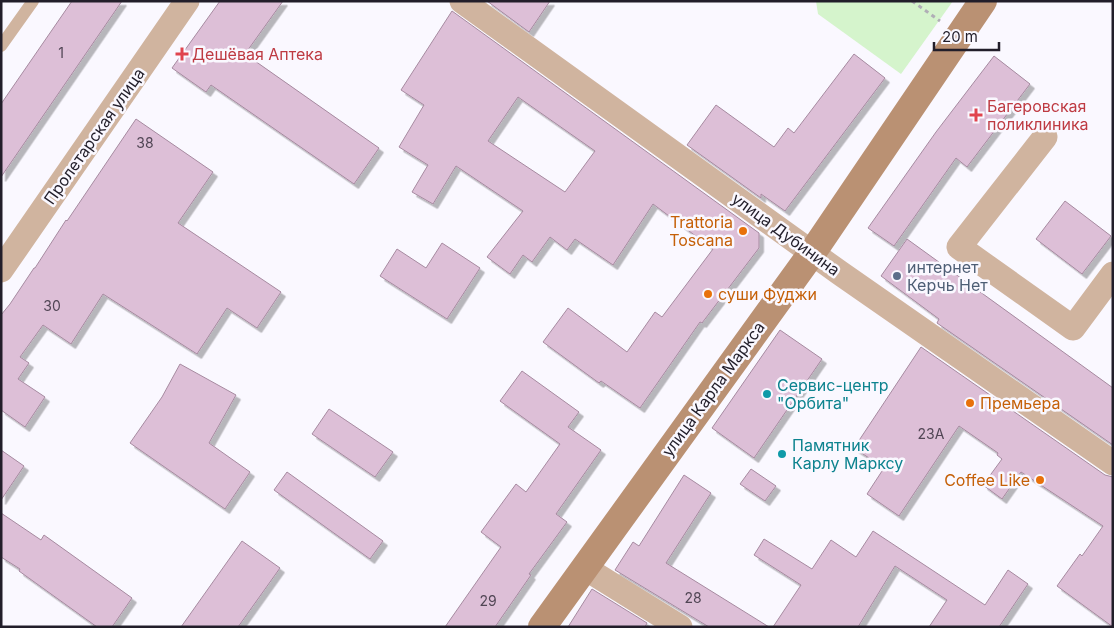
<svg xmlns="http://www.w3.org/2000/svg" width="1114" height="628" viewBox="0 0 1114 628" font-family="Inter,sans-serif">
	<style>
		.green { fill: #d5f4cc }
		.building { fill: #ddbfd7; stroke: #a68aa0; fill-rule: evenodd; filter: url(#shadow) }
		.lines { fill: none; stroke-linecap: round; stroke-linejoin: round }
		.path { stroke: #b0aeb6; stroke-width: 3; stroke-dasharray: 4 4; stroke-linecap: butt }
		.lane { stroke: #d0b49f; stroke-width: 12 }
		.street { stroke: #d0b49f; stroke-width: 25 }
		.secondary { stroke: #ba9173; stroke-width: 28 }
		.health-dot { fill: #e0444e; stroke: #faf8ff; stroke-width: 2 }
		.food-dot { fill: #e8710a; stroke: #faf8ff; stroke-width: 2 }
		.service-dot { fill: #5c6f8a; stroke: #faf8ff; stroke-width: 2 }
		.culture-dot { fill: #0f9aa8; stroke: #faf8ff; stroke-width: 2 }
		.labels { text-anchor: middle; stroke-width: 5; stroke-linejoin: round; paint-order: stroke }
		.number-label { font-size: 14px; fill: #514655 }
		.health-label { font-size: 16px; fill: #be3a42; stroke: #faf8ff; text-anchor: start }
		.street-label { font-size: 16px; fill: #221e2a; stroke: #faf8ff }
		.food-label { font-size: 16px; fill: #c56008; stroke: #faf8ff; text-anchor: end }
		.service-label { font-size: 16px; fill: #4e5e75; stroke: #faf8ff; text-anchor: start }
		.culture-label { font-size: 16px; fill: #0d838f; stroke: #faf8ff; text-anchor: start }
	</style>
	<defs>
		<filter id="shadow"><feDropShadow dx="4.5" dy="4.5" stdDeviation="0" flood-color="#0004"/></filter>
	</defs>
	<rect width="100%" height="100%" fill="#faf8ff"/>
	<!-- green -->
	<path class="green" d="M816 1H953L901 74 818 14Z"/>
	<!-- building -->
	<g class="building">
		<path d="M72 1H122L1 177V104Z"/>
		<path d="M220 1H283L245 54 379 148 354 184 211 85 206 92 172 68Z"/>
		<path d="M487 1H550L529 32Z"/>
		<path d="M452 11 759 233V248L702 323 700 322 640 408 601 381 599 383 543 342 568 308 627 352 655 312 662 317 713 249 653 204 613 265 575 239 567 250 550 237 532 262 523 255 510 274 487 257 523 211 456 166 433 204 412 192 428 165 399 147 424 105 401 90ZM518 97 595 151 565 192 488 141Z"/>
		<path d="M854 54 885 78 785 211 761 194V198L687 145 716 105 774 147 788 128 794 133Z"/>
		<path d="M994 56 1030 84 967 167 956 158 894 246 868 228 936 132Z"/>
		<path d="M136 119 213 172 178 223 281 292 257 328 227 308 197 354 103 294 71 344 43 325 20 357 29 363 18 379 45 397 25 427 1 410V315L10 304 34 268H35L66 220 67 221Z"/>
		<path d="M1065 201 1111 236 1082 274 1036 239Z"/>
		<path d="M907 239 1113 388V445L937 323 939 319 881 276Z"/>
		<path d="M442 243 480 268 447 319 380 276 397 249 426 268Z"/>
		<path d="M780 330 822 359 754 458 712 428Z"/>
		<path d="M921 347 1105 475 1113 477V627L1057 586 1080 554 1082 556 1103 526 1021 472 1002 499 983 485 1002 459 997 455 998 453 959 426 899 516 867 494 884 468 854 448Z"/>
		<path d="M180 364 236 395 209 443 250 472 225 509 130 443 162 397Z"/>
		<path d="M522 371 579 412 568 427 601 450 556 514 567 522 529 574 531 575 495 627H445L501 547 481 532 516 484 526 492 560 444 500 401Z"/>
		<path d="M329 409 393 452 375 477 312 434Z"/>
		<path d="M1 450 24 466 1 500Z"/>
		<path d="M751 469 776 486 765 501 740 484Z"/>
		<path d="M287 472 383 541 370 559 274 490Z"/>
		<path d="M684 475 711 493 666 563 769 627H709L615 570 633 542 639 546Z"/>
		<path d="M1 513 41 540 44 535 132 598 112 627H97L19 571 20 569 1 557Z"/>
		<path d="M873 531 985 605 1008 570 1028 584 999 627H929L947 600 895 566 858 627H773L801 585 754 555 764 539 812 569 831 540 856 557Z"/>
		<path d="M242 541 280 568 238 627H181Z"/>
		<path d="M592 589 647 623 645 627H568Z"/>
	</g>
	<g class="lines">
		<!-- path -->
		<path class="path" d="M912 1 940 21"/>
		<!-- lane -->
		<path class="lane" d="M1 46 33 1"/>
		<!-- street -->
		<g class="street">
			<path d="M462 1 840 273 1113 463"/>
			<path d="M1045 137 959 247 1073 328 1113 274"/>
			<path d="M1 270 187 1"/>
			<path d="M585 568 680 627"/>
		</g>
		<!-- secondary -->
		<path class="secondary" d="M542 627 812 253 983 1"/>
	</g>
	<!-- markers -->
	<g class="health-dot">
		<path d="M179.5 46.5h5v5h5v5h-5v5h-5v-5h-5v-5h5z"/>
		<path d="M973.5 107.5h5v5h5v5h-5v5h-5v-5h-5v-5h5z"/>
	</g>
	<g class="food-dot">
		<circle cx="743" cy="231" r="5"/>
		<circle cx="708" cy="294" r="5"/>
		<circle cx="970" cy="403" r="5"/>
		<circle cx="1040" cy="480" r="5"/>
	</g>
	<circle class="service-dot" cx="897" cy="276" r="5"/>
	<g class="culture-dot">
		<circle cx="767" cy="394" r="5"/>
		<circle cx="782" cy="454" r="5"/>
	</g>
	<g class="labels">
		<!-- number labels -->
		<g class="number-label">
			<text x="61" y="58">1</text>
			<text x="145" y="148">38</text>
			<text x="52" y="311">30</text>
			<text x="931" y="439">23А</text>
			<text x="693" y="603">28</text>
			<text x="488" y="606">29</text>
		</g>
		<!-- health labels -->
		<g class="health-label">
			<text x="192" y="60">Дешёвая Аптека</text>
			<text x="987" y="112">Багеровская<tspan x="987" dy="18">поликлиника</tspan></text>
		</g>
		<!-- street labels -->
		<g class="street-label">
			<text transform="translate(94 136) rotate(-55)" y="6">Пролетарская улица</text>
			<text transform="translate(786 234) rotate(36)" y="6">улица Дубинина</text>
			<text transform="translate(713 389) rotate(-54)" y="6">улица Карла Маркса</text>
		</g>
		<!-- food labels -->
		<g class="food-label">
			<text x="733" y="228">Trattoria<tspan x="733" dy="18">Toscana</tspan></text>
			<text x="718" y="300" text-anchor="start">суши Фуджи</text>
			<text x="980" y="409" text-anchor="start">Премьера</text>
			<text x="1030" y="486">Coffee Like</text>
		</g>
		<!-- service labels -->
		<g class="service-label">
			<text x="907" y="273">интернет<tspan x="907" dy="18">Керчь Нет</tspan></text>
		</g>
		<!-- culture labels -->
		<g class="culture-label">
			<text x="777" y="391">Сервис-центр<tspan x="777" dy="18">"Орбита"</tspan></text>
			<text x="792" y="451">Памятник<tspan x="792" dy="18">Карлу Марксу</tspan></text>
		</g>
	</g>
	<!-- border -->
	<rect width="1114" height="628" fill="none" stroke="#221e2a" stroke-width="5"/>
	<!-- scale -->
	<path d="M934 42v8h65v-8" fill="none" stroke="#221e2a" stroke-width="2.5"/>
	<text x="942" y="42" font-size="15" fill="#221e2a" stroke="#faf8ff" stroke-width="4" paint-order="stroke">20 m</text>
</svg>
